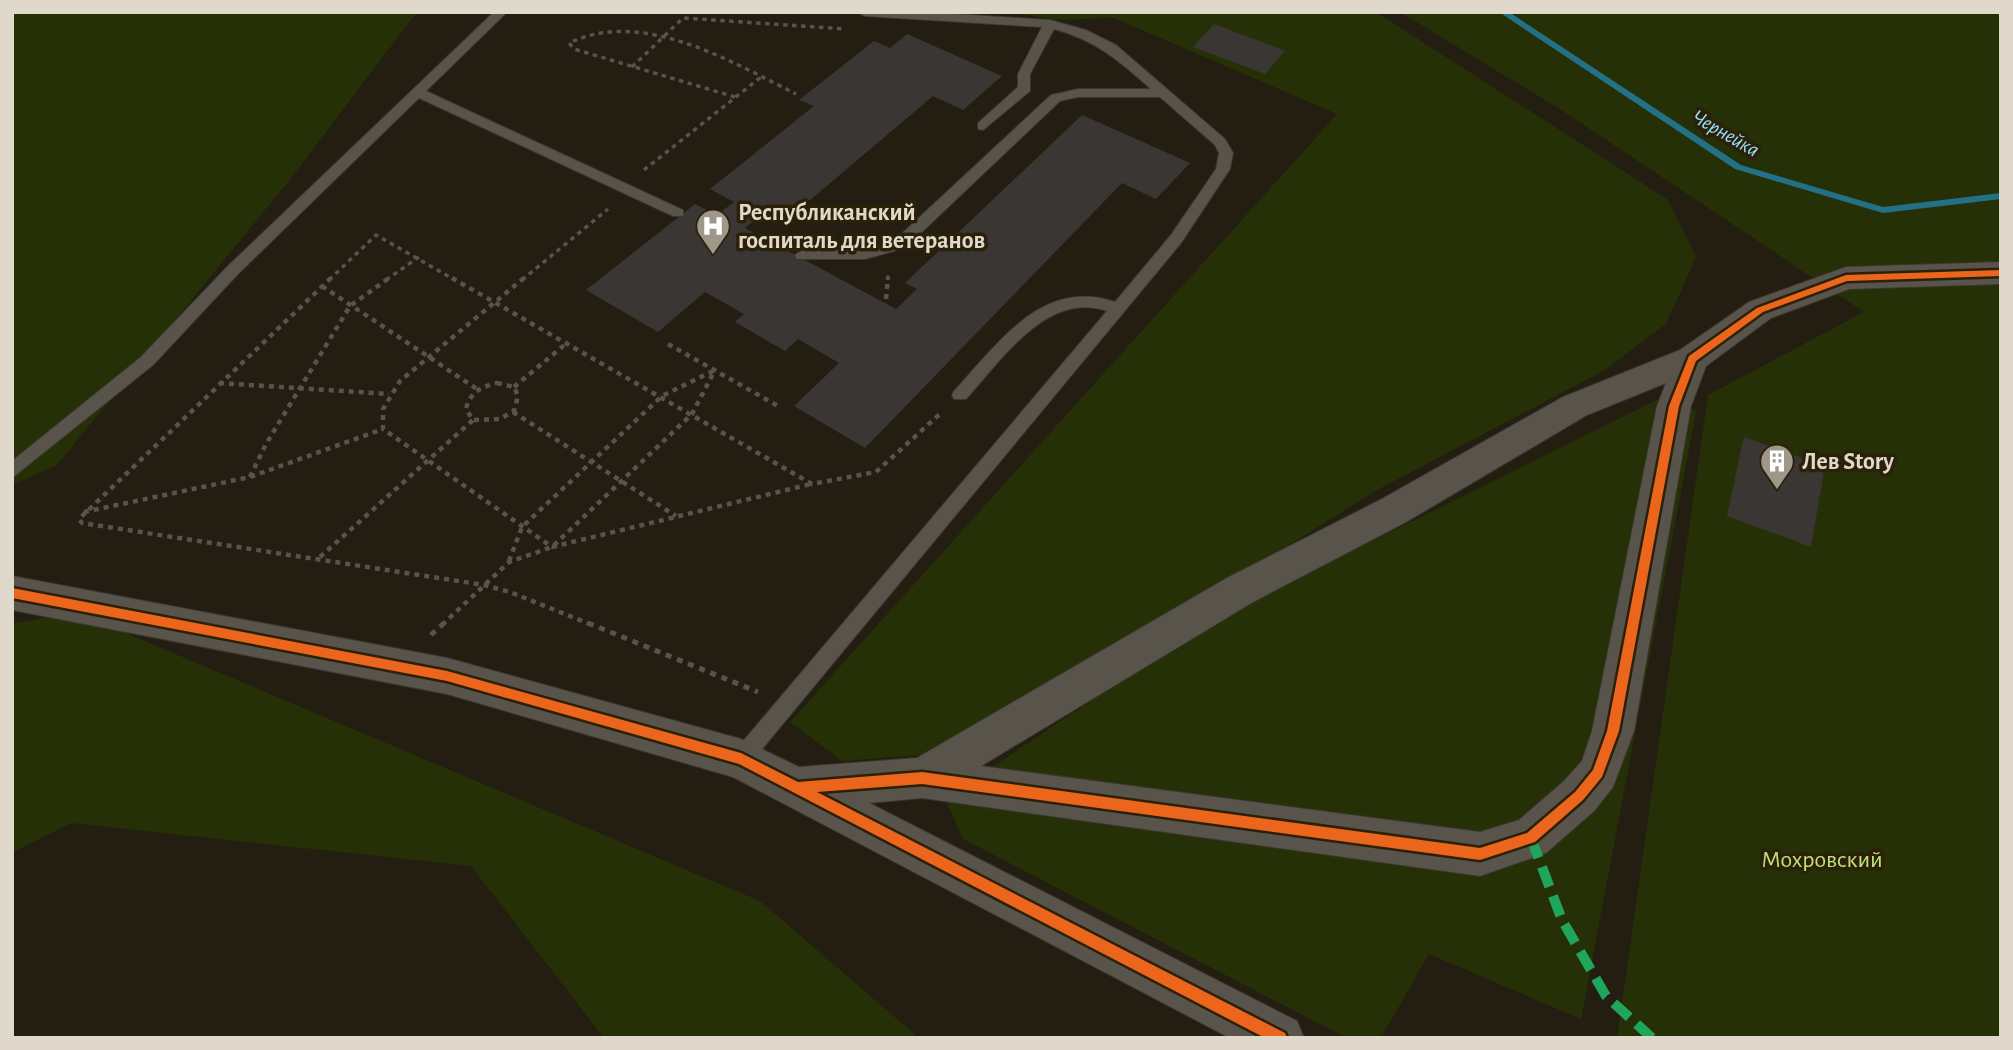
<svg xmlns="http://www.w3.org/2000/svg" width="2013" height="1050" viewBox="0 0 2013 1050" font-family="'Alegreya Sans',sans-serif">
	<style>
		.green { fill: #263006 }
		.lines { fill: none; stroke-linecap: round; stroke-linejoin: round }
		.stream { fill: #227186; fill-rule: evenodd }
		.building { fill: #3a3634 }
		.lane-casing { stroke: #3b372e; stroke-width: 2 }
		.street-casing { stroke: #3b372e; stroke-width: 2 }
		.path-far2 { stroke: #58544b; stroke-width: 3.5; stroke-dasharray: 4.5 4.5; stroke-linecap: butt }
		.path-far1 { stroke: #58544b; stroke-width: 4.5; stroke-dasharray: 5 5; stroke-linecap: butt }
		.path { stroke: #58544b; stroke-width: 5; stroke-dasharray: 6 6; stroke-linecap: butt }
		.lane { fill: #59544b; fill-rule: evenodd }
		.street { fill: #59544b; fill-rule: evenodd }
		.quiet { stroke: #20a55d; stroke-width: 10; stroke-dasharray: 21 10; stroke-linecap: butt }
		.cycleway-casing { stroke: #2b2109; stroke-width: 5 }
		.cycleway { fill: #eb651d; fill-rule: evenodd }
		.labels { text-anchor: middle; stroke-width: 7; stroke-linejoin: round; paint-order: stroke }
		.far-water-label { font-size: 21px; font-style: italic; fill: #95e2fc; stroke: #2b2109 }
		.poi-label { font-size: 24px; font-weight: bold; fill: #e0d9cb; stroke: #2b2109; text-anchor: start }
		.park-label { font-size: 24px; fill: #bde176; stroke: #2b2109 }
	</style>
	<rect width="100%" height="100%" fill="#231e11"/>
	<!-- green -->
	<g class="green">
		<path d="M12 12H417L291 178 57 465 12 485Z"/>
		<path d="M1008 12H1376L1667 199 1696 257 1666 324 1605 370 1377 490 1129 646 947 753 842 761 790 722 1337 114 1114 18 1056 20Z"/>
		<path d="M1400 12H2001V1038H1617L1708 395 1864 312 1555 106Z"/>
		<path d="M1673 392 1696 412 1581 1019 1429 954 1381 1038H1347L963 839 945 799 1177 643 1346 554Z"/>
		<path d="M76 612 760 901 919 1038H604L471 866 71 823 12 853V624Z"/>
	</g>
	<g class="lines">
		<!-- stream -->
		<path class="stream" d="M1499 12H1509L1741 165 1883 207 2001 193V199L1883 213 1735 169Z"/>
	</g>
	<!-- building -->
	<g class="building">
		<path d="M1214 24 1285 51 1265 74 1193 47Z"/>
		<path d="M907 34 1002 76 963 110 933 96 783 223 764 212 745 228 896 309 917 289 905 283 1082 115 1190 163 1156 199 1122 183 865 448 794 406 839 363 798 339 785 351 735 322 744 314 705 292 658 332 586 290 695 204 717 215 734 202 710 189 814 106 799 100 874 41 890 48Z"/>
		<path d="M1744 437 1825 466 1811 547 1727 516Z"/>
	</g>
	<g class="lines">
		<!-- lane casing -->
		<g class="lane-casing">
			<g id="lane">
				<path d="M494 12H507L426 91 683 210V216H673L419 98 238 274 153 365 12 478V461L141 357 228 266Z"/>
				<path d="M858 12H925L1050 20 1086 30 1116 45 1225 139 1233 153 1230 169 1181 243 748 766 741 768 734 766 731 759 734 752 1107 311C1047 290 1001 361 966 399H954L952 395 954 391C998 344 1042 277 1115 302L1171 235 1216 169 1219 153 1215 145 1160 97H1078L1060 101 905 248 865 259H797L795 255 802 250 865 249 895 240 1051 95 1078 89H1151C1118 60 1097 41 1054 29L1030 74V91L983 130 978 129V123L1018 87V74L1042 27 864 16Z"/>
			</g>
		</g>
		<!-- street casing -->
		<g class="street-casing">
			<path id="street" d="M2001 262V284L1849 289 1771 318 1706 366 1691 406 1634 731 1613 787 1594 811 1546 853 1480 876 922 798 869 803 1297 1021 1304 1038H1230L733 777 447 694 12 610V576L447 658 741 739 799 767 917 758 1227 578 1380 500 1563 397 1680 350 1749 302 1846 267ZM1666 383 1657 406 1592 731 1582 761 1564 781 1519 820 1480 832 981 766 1253 602 1406 522 1587 415Z"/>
		</g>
		<!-- path-far2 -->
		<g class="path-far2">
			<path d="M632 67 683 18 846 29"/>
			<path d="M735 97 574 49 569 43C642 8 730 61 796 94"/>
			<path d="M644 170 761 77"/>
			<path d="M329 280 376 235 455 280"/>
			<path d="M386 280 419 257"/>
			<path d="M522 280 608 209"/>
			<path d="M888 280V274"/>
		</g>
		<!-- path-far1 -->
		<g class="path-far1">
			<path d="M331 278 79 519 82 523 484 585 510 592 592 625"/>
			<path d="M452 278 812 484 876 472 942 412"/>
			<path d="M524 278 400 381 383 409V429L552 547 811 484"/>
			<path d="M322 286 477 389"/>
			<path d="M886 299 888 278"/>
			<path d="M668 344 778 406"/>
			<path d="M219 383 389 394"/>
			<path d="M497 383 514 387 518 396 514 411 500 419 473 420 466 409C470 392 481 387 497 383Z"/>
			<path d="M514 387 568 342"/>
			<path d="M513 412 676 516"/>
			<path d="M250 477 266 444 350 306 389 278"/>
			<path d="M84 512 250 477 383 429"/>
			<path d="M320 557 473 420"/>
			<path d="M509 561 522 527 662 396 713 371"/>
			<path d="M442 625 509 562 552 547 692 414 715 370"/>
		</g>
		<!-- path -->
		<g class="path">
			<path d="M588 623 758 692"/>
			<path d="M431 635 444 623"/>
		</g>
		<!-- lane -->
		<use href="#lane" class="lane"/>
		<!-- street -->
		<use href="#street" class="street"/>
		<!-- quiet -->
		<path class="quiet" d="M1531 838 1562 920 1606 996 1652 1038"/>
		<!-- cycleway casing -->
		<g class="cycleway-casing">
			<path id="cycleway" d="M2001 270V276L1847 281 1763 312 1696 361 1679 406 1619 731 1602 777 1583 800 1535 842 1480 860 922 784 817 792 1285 1033 1287 1038H1265L739 764 447 681 12 598V588L447 671 741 753 798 782 922 772 1480 848 1527 833 1575 792 1593 770 1607 731 1669 406 1689 356 1757 308 1846 275Z"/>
		</g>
		<!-- cycleway -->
		<use href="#cycleway" class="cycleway"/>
	</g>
	<!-- icons -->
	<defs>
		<g id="hospital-pin" transform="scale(1.75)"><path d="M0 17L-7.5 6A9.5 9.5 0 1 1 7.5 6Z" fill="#9e988a" stroke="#2b2109"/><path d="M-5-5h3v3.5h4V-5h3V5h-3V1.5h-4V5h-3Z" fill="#fff"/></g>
		<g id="building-pin" transform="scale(1.75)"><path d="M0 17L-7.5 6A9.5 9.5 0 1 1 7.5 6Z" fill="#9e988a" stroke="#2b2109"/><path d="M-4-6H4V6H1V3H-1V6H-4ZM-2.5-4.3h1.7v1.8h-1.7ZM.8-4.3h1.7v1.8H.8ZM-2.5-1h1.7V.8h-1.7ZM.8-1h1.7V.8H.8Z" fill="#fff"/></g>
	</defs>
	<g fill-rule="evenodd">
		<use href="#hospital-pin" x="713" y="226"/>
		<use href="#building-pin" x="1777" y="461"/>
	</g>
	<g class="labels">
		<!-- far-water labels -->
		<g class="far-water-label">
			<text transform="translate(1726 133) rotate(30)" y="7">Чернейка</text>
		</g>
		<!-- poi labels -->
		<g class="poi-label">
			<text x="738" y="220">Республиканский<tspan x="738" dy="28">госпиталь для ветеранов</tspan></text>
			<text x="1802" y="469">Лев Story</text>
		</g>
		<!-- park labels -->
		<g class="park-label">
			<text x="1822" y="867">Мохровский</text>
		</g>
	</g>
	<!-- border -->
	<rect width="2013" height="1050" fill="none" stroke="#e0d9cb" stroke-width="28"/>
</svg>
